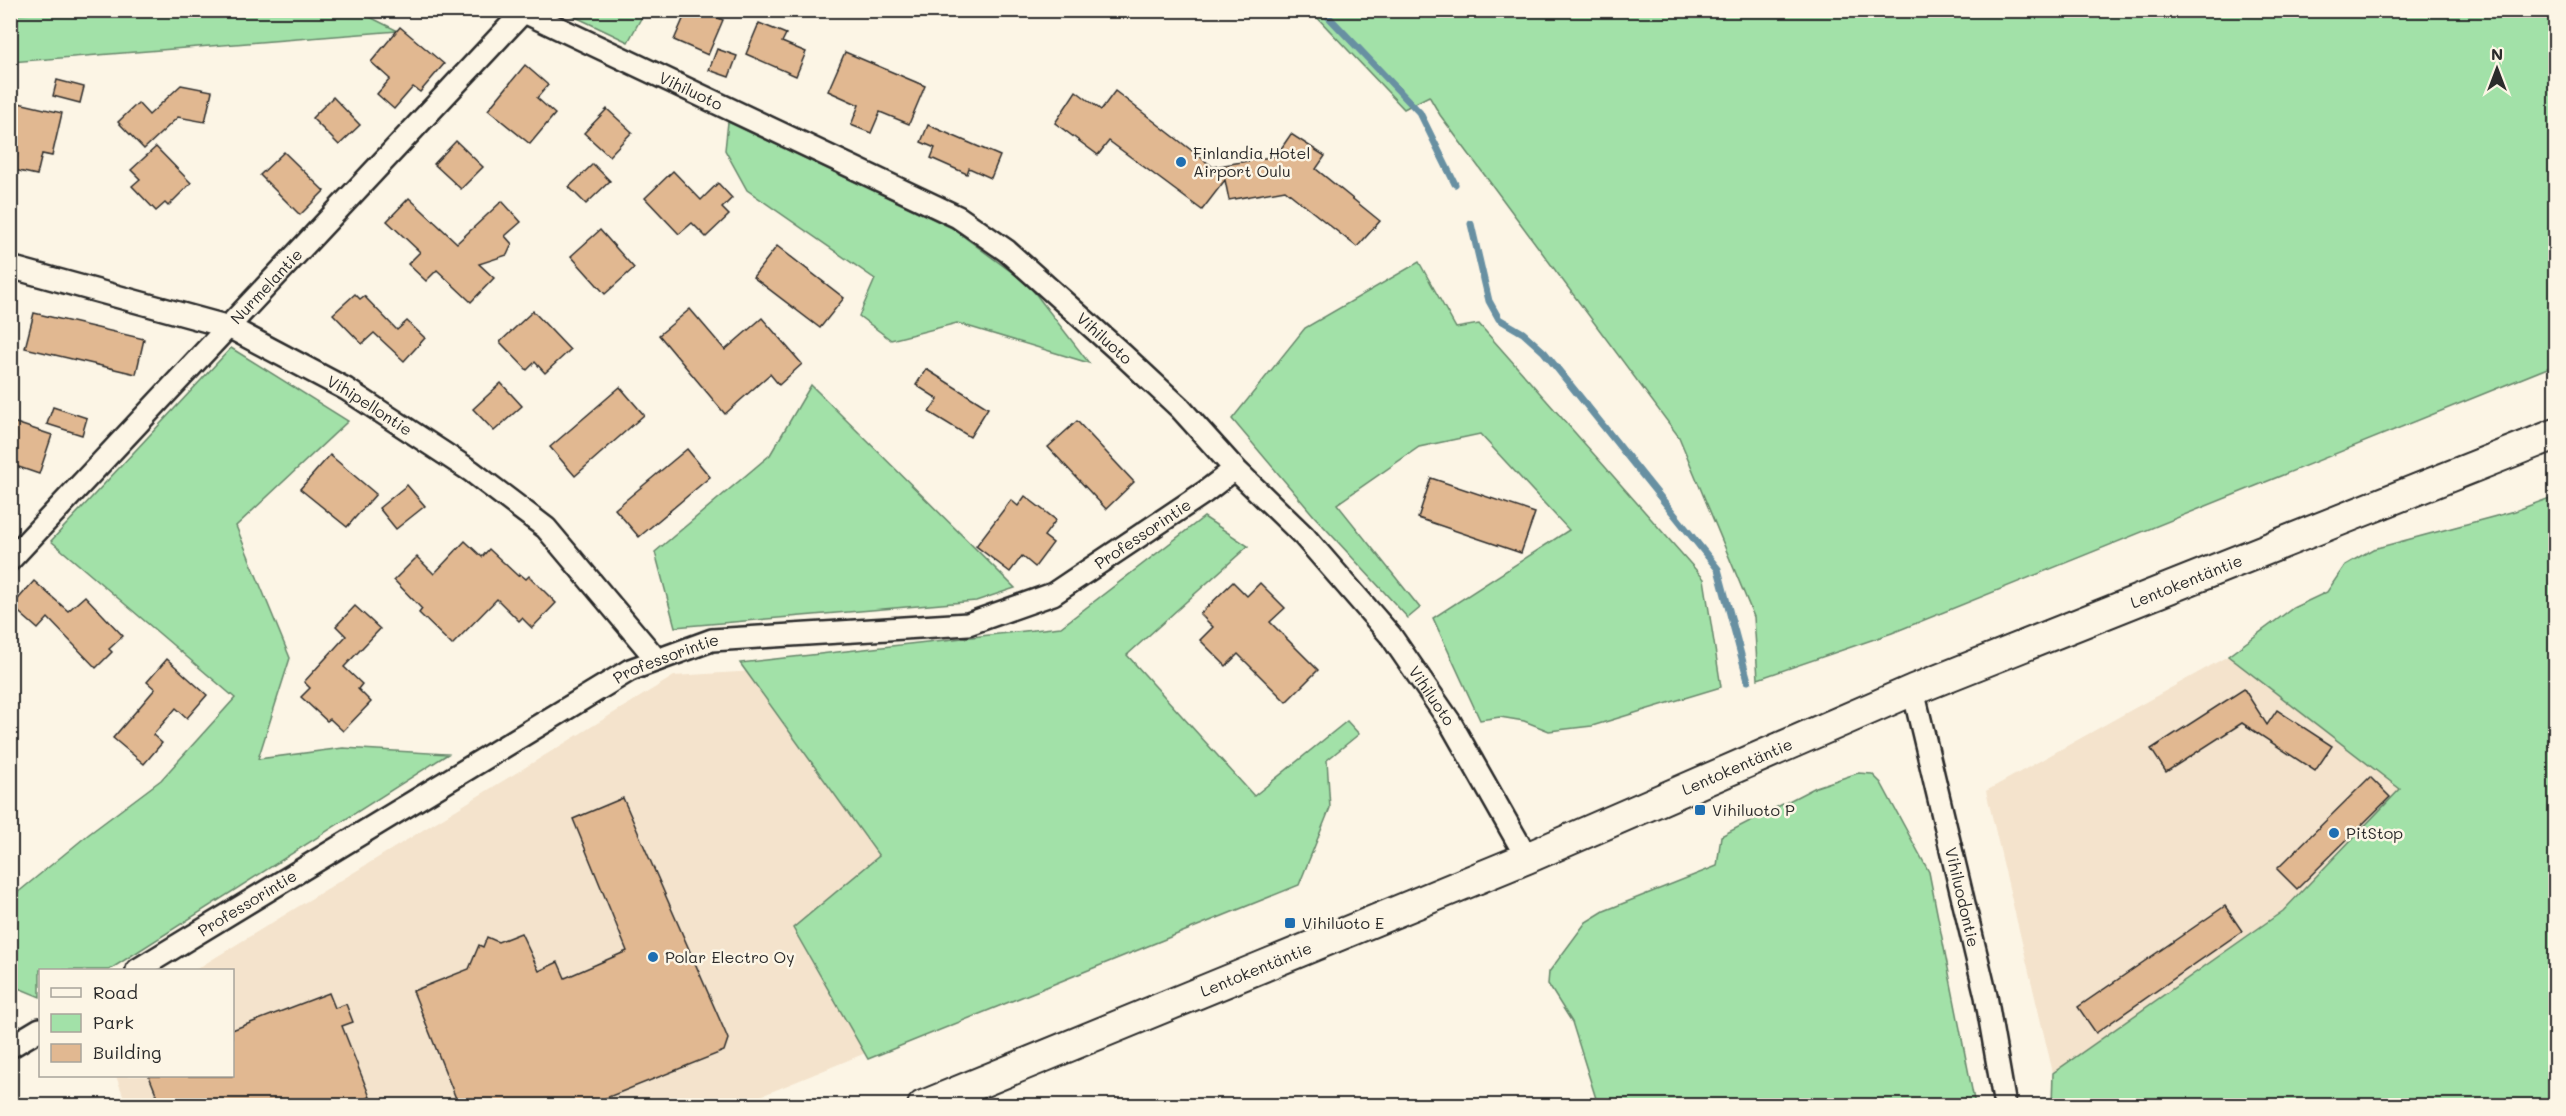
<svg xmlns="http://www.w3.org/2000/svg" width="2566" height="1116" viewBox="0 0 2566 1116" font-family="Mali,sans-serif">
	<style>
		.built { fill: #f4e3cc }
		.green { fill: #a2e1a8; stroke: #66866a; stroke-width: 1.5 }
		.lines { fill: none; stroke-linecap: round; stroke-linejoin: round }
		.stream { stroke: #6890a2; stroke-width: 7 }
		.building { fill: #e1b891; stroke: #2b2b2b; stroke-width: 1.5 }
		.street-casing { stroke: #2b2b2b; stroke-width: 26 }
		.secondary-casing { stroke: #2b2b2b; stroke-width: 34 }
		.street { stroke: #fcf5e5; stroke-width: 21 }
		.secondary { stroke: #fcf5e5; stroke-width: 30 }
		.poi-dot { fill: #1f6fb2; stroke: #fcf5e5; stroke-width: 2 }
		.labels { text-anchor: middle; stroke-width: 5; stroke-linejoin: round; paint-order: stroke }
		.street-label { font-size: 16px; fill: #2b2b2b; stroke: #fcf5e5 }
		.poi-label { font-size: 16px; fill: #2b2b2b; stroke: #fcf5e5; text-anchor: start }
	</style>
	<rect width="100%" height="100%" fill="#fcf5e5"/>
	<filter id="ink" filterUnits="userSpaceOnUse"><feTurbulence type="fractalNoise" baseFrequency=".0167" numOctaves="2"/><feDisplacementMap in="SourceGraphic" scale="12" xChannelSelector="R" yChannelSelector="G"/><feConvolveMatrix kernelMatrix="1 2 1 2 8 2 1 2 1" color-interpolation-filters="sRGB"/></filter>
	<g filter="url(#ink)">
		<!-- built -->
		<g class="built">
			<path d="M2228 656 2400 789 2283 911 2053 1073 1986 791Z"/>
			<path d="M802 668 940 816 885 1045 739 1105 127 1106 116 1076H232V970H195L674 676Z"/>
		</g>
		<!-- green -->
		<g class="green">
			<path d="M65 10 358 11 398 31 11 62V11L12 15Z"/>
			<path d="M563 11H645L628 42Z"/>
			<path d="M1311 11H2555V365L1892 633 1758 679 1754 617 1679 437 1440 115 1429 96 1404 109Z"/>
			<path d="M728 122 952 228 1028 284 1089 363 957 323 891 340 859 316 875 279 747 190 725 150Z"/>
			<path d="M1419 262 1456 328 1479 324 1704 579 1721 687 1592 726 1549 731 1524 721 1500 717 1480 720 1433 618 1569 530 1480 434 1419 447 1337 504 1420 608 1408 618 1314 516 1232 419 1305 328Z"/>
			<path d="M231 348 348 421 236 526 290 658 258 759 343 748 448 754 109 970H40V997L11 985V898L89 834 161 780 235 698 51 541Z"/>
			<path d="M811 385 1015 588 976 601 675 627 655 552 770 455Z"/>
			<path d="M2555 496V1105H2052L2053 1073 2283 911 2400 789 2228 656 2293 608 2327 592 2345 565 2373 549 2515 511Z"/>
			<path d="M1204 517 1248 546 1127 655 1254 796 1347 721 1359 734 1327 760 1330 808 1299 885 868 1059 793 928 879 856 740 663 1061 627Z"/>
			<path d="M1858 773 1872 774 1881 783 1929 872 1975 1105H1598L1572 1022 1548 984 1549 972 1586 922 1604 911 1717 866 1721 836 1816 787Z"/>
		</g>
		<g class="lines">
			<!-- stream -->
			<g class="stream">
				<path d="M1322 10 1420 113 1455 184"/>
				<path d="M1471 224 1489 301 1499 319 1523 333 1544 352 1718 569 1748 681"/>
			</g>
		</g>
		<!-- building -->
		<g class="building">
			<path d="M687 10H701L723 20 708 55 674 40Z"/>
			<path d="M759 23 786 34 782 42 806 52 796 76 746 54Z"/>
			<path d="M400 27 444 64 420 92 413 87 394 109 377 94 390 79 371 62Z"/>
			<path d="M717 49 737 56 729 77 709 70Z"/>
			<path d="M845 52 925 86 909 124 880 112 871 133 851 125 859 105 828 91Z"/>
			<path d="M525 65 548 85 537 98 555 114 530 144 488 110Z"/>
			<path d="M57 80 84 87 80 103 53 96Z"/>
			<path d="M181 85 212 91 205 122 178 117 144 149 118 122 138 103 149 115Z"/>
			<path d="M1076 91 1101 110 1115 91 1213 167 1276 156 1291 134 1325 156 1316 169 1380 221 1357 247 1285 190 1229 200 1225 180 1202 210 1109 141 1098 155 1055 123Z"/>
			<path d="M333 97 360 125 339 145 312 118Z"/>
			<path d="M10 101 62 113 52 156 42 154 37 175 14 170 18 151 10 149Z"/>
			<path d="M607 109 632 132 609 156 584 133Z"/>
			<path d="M928 125 1000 156 991 178 969 168 967 174 931 158 935 148 921 142Z"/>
			<path d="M456 141 483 167 461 189 434 164Z"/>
			<path d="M156 147 191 183 168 206 165 203 156 211 132 186 140 179 131 170Z"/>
			<path d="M284 152 324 191 300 215 260 175Z"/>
			<path d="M593 164 610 181 586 204 569 187Z"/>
			<path d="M673 171 701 200 718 183 732 198 722 208 729 215 706 237 692 223 679 234 645 198Z"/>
			<path d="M409 198 457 243 502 201 521 222 505 236 512 244 507 255 479 264 494 278 471 302 437 270 426 281 408 264 420 252 387 221Z"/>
			<path d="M600 230 634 268 605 294 571 256Z"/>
			<path d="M777 246 844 298 820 328 753 277Z"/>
			<path d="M355 294 360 299 364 296 397 330 407 321 425 338 404 361 374 333 362 344 333 314Z"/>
			<path d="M690 309 725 350 762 318 802 364 779 385 770 374 725 414 659 335Z"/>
			<path d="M533 311 570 350 545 373 535 362 527 370 500 342Z"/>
			<path d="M34 313 144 339 136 374 25 348Z"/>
			<path d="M926 369 988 408 970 437 929 412 938 399 916 385Z"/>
			<path d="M501 383 522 406 494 431 473 409Z"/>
			<path d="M620 387 644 415 575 476 550 447Z"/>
			<path d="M53 407 87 418 82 435 47 424Z"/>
			<path d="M10 421 52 435 39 474 10 464Z"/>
			<path d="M1077 421 1134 482 1106 509 1048 447Z"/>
			<path d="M687 449 710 477 639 537 615 509Z"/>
			<path d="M330 455 376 494 347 527 300 489Z"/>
			<path d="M1431 478 1535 513 1521 553 1418 518Z"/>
			<path d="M407 485 425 506 396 529 379 508Z"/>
			<path d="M1025 496 1056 520 1044 536 1053 543 1035 567 1022 556 1010 572 976 546 1011 500 1018 506Z"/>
			<path d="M465 541 482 557 489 549 518 576 520 574 526 579 529 576 556 603 532 628 522 618 519 621 497 599 452 645 419 613 422 609 394 580 417 557 434 574Z"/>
			<path d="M34 581 68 611 85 596 123 636 109 649 112 652 96 668 48 618 38 629 12 606Z"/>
			<path d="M1233 582 1247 596 1260 583 1285 608 1270 622 1318 670 1286 702 1238 654 1226 666 1200 640 1213 627 1200 614Z"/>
			<path d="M355 606 380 629 344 667 362 684 358 689 371 702 343 731 330 719 327 721 301 697 310 688 304 682 346 636 336 626Z"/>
			<path d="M167 659 207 695 187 718 176 708 153 735 162 743 144 764 113 738 155 689 147 682Z"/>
			<path d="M2244 689 2267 725 2277 710 2332 746 2315 771 2242 723 2166 772 2151 749Z"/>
			<path d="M2370 777 2390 797 2297 889 2277 869Z"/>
			<path d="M623 798 726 1034 728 1039 724 1051 586 1106H459L413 991 469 969 479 945 483 947 487 937 498 942 521 933 539 971 558 962 565 978 627 951 573 819Z"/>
			<path d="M2225 906 2242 931 2096 1033 2078 1007Z"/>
			<path d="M329 993 335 1008 346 1004 353 1022 342 1026 370 1097 348 1106H161L149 1076H232V1030Z"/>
		</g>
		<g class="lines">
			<!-- street casing -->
			<g class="street-casing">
				<g id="street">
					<path id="s1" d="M520 10 958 217 1007 251 1120 352 1180 408 1235 469 1304 536 1391 636 1450 722 1527 858"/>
					<path id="s2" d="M10 267 229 327 346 389 471 471 546 528 657 660"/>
					<path id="s3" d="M10 560 523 12"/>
					<path id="s4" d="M1913 690 1986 996 2005 1106"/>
					<path id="s5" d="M137 970 630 670 712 640 968 624 1053 594 1205 492 1235 469"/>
					<path d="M10 1047 40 1029"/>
				</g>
			</g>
			<!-- secondary casing -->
			<g class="secondary-casing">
				<g id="secondary">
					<path id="s6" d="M923 1106 1527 858 1913 690 2556 434"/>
				</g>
			</g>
			<!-- street -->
			<use href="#street" class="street"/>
			<!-- secondary -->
			<use href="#secondary" class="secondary"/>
		</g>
	</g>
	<!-- markers -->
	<g class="poi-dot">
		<circle cx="1181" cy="162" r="6"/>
		<rect x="1694" y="804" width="12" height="12" rx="3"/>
		<circle cx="2334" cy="833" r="6"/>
		<rect x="1284" y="917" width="12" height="12" rx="3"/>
		<circle cx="653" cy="957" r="6"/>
	</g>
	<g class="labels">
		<!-- street labels -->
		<g class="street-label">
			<text dy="6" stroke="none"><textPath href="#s1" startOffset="189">Vihiluoto</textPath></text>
			<text dy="6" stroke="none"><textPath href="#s3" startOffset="375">Nurmelantie</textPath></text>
			<text dy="6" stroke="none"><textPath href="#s1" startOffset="675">Vihiluoto</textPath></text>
			<text dy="6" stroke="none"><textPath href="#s2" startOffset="388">Vihipellontie</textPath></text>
			<text dy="6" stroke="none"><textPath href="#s5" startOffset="1119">Professorintie</textPath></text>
			<text dy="6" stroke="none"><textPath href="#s6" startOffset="1368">Lentokentäntie</textPath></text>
			<text dy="6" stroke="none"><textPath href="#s5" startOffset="615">Professorintie</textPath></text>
			<text dy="6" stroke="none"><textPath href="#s1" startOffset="1161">Vihiluoto</textPath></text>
			<text dy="6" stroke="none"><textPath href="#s6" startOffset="882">Lentokentäntie</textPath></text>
			<text dy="6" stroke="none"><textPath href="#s4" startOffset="213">Vihiluodontie</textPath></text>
			<text dy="6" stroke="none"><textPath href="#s5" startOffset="129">Professorintie</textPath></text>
			<text dy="6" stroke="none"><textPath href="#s6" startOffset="360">Lentokentäntie</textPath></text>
		</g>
		<!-- poi labels -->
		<g class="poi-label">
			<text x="1193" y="159">Finlandia Hotel<tspan x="1193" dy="18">Airport Oulu</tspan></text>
			<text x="1712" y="816">Vihiluoto P</text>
			<text x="2346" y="839">PitStop</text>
			<text x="1302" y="929">Vihiluoto E</text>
			<text x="665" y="963">Polar Electro Oy</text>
		</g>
	</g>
	<!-- margin -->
	<rect width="2566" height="1116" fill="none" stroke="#fcf5e5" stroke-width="36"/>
	<rect x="18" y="18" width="2530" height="1080" fill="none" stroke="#2b2b2b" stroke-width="2" filter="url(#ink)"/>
	<!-- legend -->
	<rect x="39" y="969" width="195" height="108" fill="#fcf5e5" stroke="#a8a49b" stroke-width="1.5"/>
	<rect x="51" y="988" width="30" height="9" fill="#fcf5e5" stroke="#a8a49b" stroke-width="1.5"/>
	<text x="93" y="999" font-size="18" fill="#2b2b2b">Road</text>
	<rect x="51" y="1014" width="30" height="18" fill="#a2e1a8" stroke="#a8a49b" stroke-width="1.5"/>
	<text x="93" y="1029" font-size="18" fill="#2b2b2b">Park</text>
	<rect x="51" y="1044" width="30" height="18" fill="#e1b891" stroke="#a8a49b" stroke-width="1.5"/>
	<text x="93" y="1059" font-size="18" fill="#2b2b2b">Building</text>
	<!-- north arrow -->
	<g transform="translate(2497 69)" stroke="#fcf5e5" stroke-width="4.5" paint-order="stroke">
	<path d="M0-4.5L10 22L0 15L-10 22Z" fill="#2b2b2b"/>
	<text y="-9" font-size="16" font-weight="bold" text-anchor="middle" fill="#2b2b2b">N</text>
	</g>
</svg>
